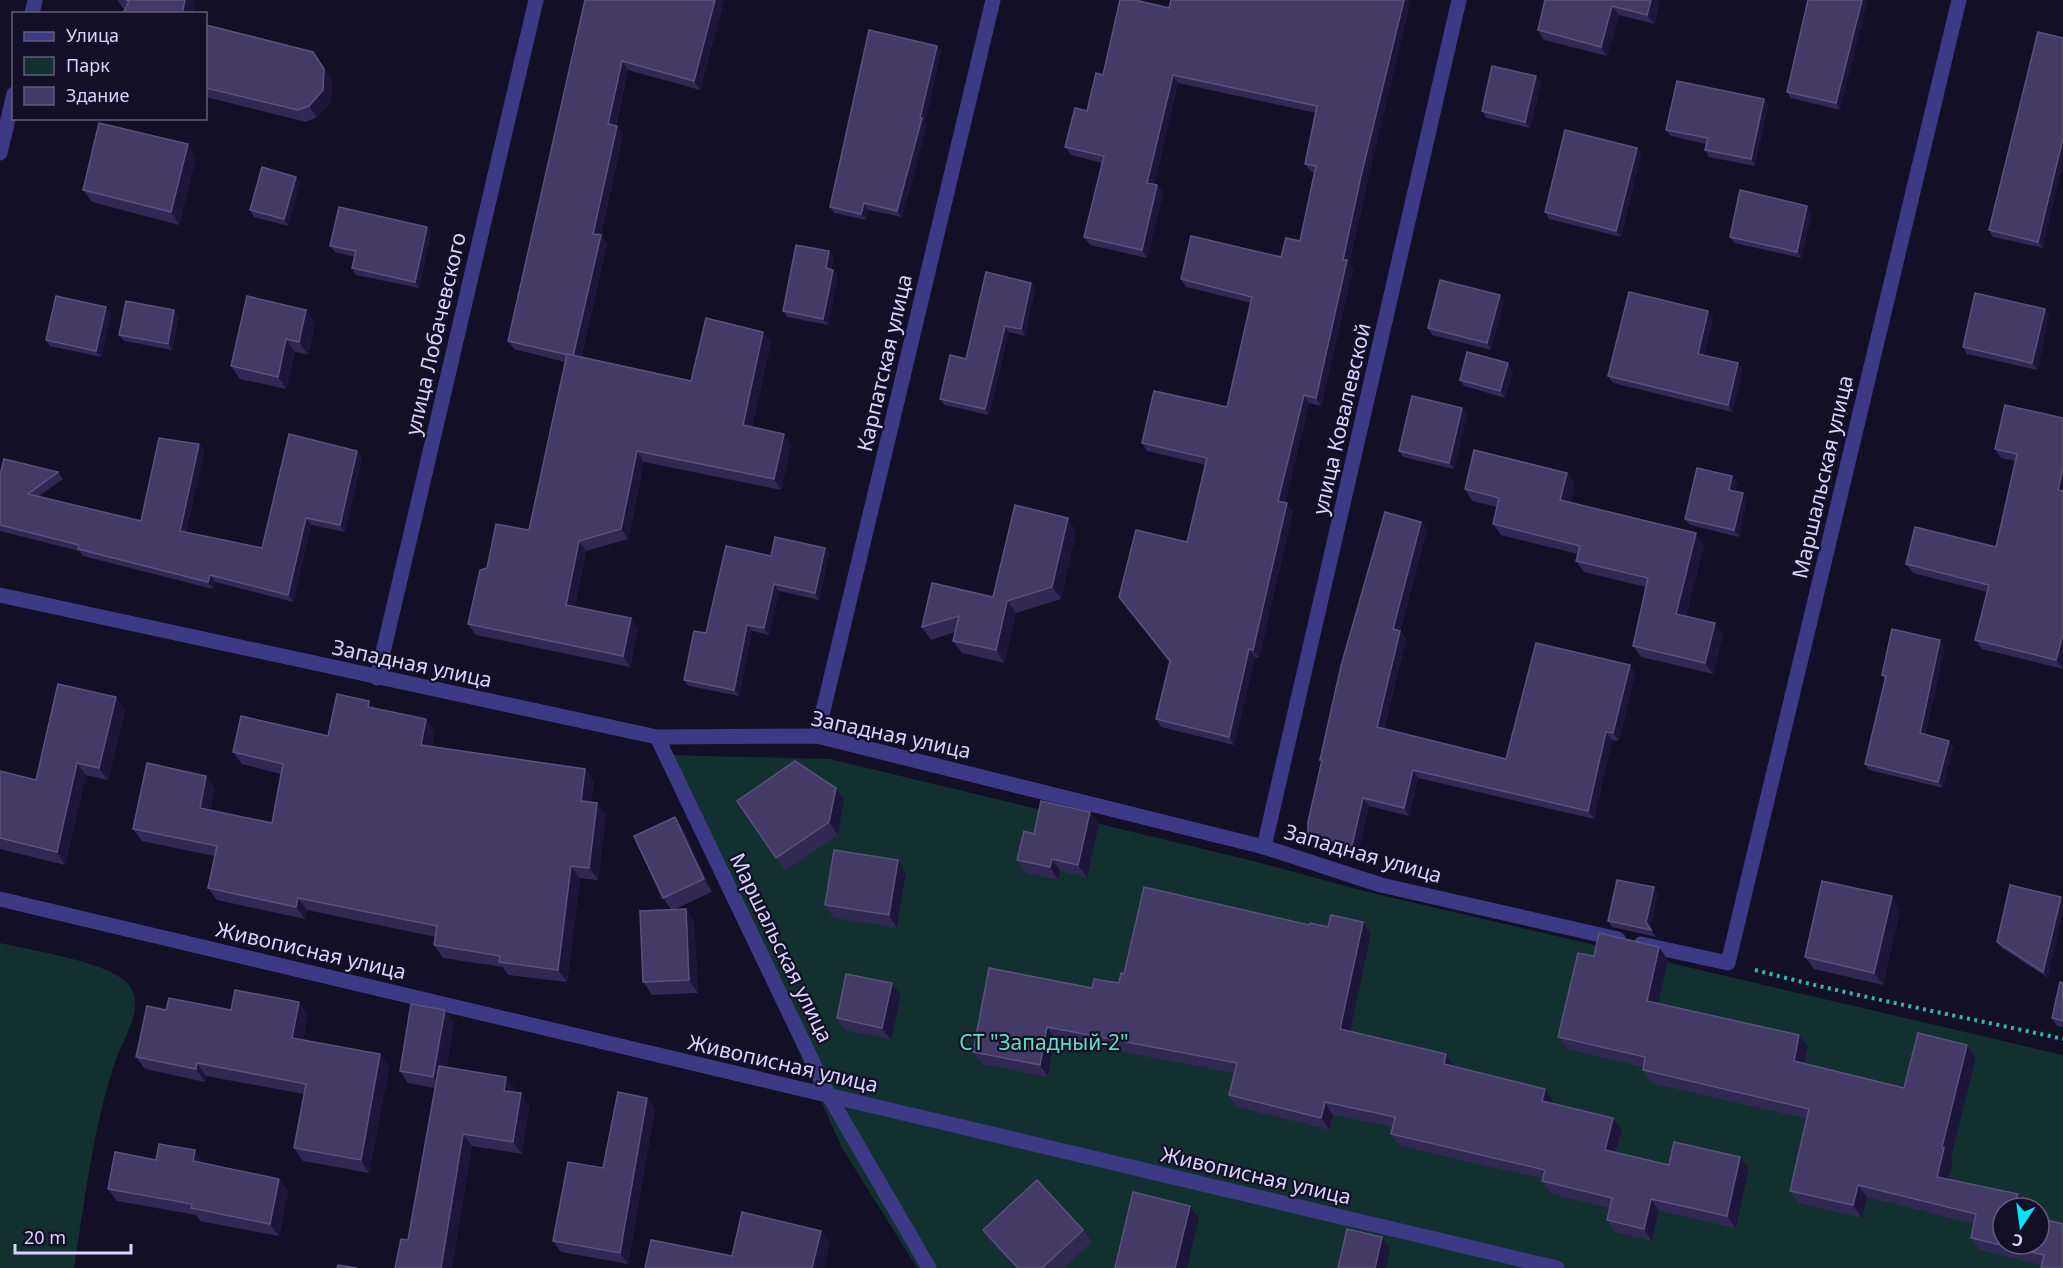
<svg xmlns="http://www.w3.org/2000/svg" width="2063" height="1268" viewBox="0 0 2063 1268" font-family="'Noto Sans',sans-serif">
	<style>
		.green { fill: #12302f; fill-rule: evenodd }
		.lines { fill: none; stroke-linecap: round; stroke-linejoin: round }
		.path { stroke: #2fb8b0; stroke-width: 4; stroke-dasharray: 3 4.5; stroke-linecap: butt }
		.minor { stroke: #3d3a85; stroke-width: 15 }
		.wall { fill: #312854 }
		.shaded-wall { fill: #1d163a }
		.building { fill: #433a66; stroke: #5a527e; stroke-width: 1.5 }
		.labels { text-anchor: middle; stroke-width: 4.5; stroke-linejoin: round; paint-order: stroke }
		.street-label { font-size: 21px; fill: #d9d4ff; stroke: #130f26 }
		.park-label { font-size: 21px; fill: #5fe0c0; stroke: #130f26 }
	</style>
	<rect width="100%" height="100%" fill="#130f26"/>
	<!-- green -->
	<g class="green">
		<path d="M667 755 830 759 1253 861 1368 892 2063 1055V1268H917L842 1148ZM2003 1208H2039V1244H2003Z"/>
		<path d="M0 943C29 950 112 962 129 985 146 1008 123 1038 115 1062 93 1128 85 1199 74 1268H0Z"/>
	</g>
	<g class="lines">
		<!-- path -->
		<path class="path" d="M1755 970C1857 997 1960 1016 2063 1039"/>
		<!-- minor -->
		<g class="minor">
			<path d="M32 14 35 0"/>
			<path d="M0 153 14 94"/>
			<path d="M0 595 657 737 817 736 1264 847 1381 885 1618 939"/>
			<path d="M377 678 536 0"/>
			<path d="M817 736 993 0"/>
			<path d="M657 737 829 1096 929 1268"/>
			<path d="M1264 847 1459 0"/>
			<path d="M0 899 1557 1268"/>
			<path d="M1641 944 1728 963 1959 0"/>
		</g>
	</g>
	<!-- wall -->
	<g class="wall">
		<path d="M117 0H196L125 9 123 8Z"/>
		<path d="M585 0H724L700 90 628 70 616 126 623 134 601 235 607 244 581 358 691 381 771 342 752 427 791 444 781 490 644 462 628 539 586 551 575 607 638 629 630 667 476 635 468 624 487 568 529 530 565 362 514 349 508 341Z"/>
		<path d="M1258 0 1367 184 1349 264 1353 269 1321 406 1309 403 1285 503 1293 511 1259 658 1255 657 1234 745 1161 727 1156 719 1170 662 1119 597 1187 542 1205 465 1147 451 1142 443 1227 407 1251 303 1186 287 1181 279 1281 257 1300 241 1314 172H1311L1305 164 1316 113 1178 83 1154 184 1157 185 1163 193 1147 258 1090 245 1084 237 1102 163 1071 155 1065 147 1087 111 1103 75 1169 8Z"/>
		<path d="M1545 0H1660L1654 24 1619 15 1607 56 1544 40 1538 30Z"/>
		<path d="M1808 0 1840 110 1791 98 1787 92Z"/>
		<path d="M206 25 321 63 332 81 331 101 317 117 306 122 206 97Z"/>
		<path d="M2063 38 2043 248 1993 237 1989 230Z"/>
		<path d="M941 52 925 122 927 125 902 217 868 210 866 220 834 213 830 207Z"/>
		<path d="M1536 76 1541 83 1530 128 1486 118 1482 111Z"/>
		<path d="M1764 99 1768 105 1755 166 1709 157 1705 150 1706 144 1671 136 1666 130Z"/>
		<path d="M1637 148 1641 154 1621 237 1549 219 1545 212Z"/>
		<path d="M196 157 179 225 92 202 83 190Z"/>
		<path d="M296 177 300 183 288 226 254 217 250 210Z"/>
		<path d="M1812 212 1801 258 1734 243 1730 237Z"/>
		<path d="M427 227 431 233 419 288 356 275 352 268 355 257 335 252 330 246Z"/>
		<path d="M834 258 831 269 838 276 828 325 787 317 783 311Z"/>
		<path d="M1031 283 1035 289 1025 336 1009 332 989 415 944 405 940 399 966 359Z"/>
		<path d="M1500 295 1504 301 1491 350 1432 335 1428 328Z"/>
		<path d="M306 310 315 323 308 355 295 352 286 389 240 379 231 366Z"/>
		<path d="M111 314 101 357 50 346 46 340Z"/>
		<path d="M2049 316 2037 370 1967 354 1963 347Z"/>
		<path d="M179 317 172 350 124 341 119 335Z"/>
		<path d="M1713 317 1704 355 1743 370 1732 412 1613 383 1608 376Z"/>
		<path d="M1513 370 1505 398 1464 386 1460 380Z"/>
		<path d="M1462 408 1467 415 1454 469 1403 457 1399 451Z"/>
		<path d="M2063 418V669L1982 649 1975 640 1987 592 1913 573 1906 564 1996 547 2015 461 2001 458 1995 449Z"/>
		<path d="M199 444 204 451 186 532 262 548 357 451 362 458 345 532 311 525 293 602 215 582 213 589 83 556 79 551 0 531V475L58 472 63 479 39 496 141 521Z"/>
		<path d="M1567 473 1575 484 1570 503 1704 545 1686 616 1723 634 1713 674 1641 657 1633 646 1646 587 1584 572 1576 561 1578 554 1501 535 1493 524 1497 507 1472 501 1465 489Z"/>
		<path d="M1732 476 1737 483 1735 491 1747 499 1739 537 1690 525 1685 519Z"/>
		<path d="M1421 522 1427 530 1400 631 1406 639 1384 729 1506 759 1635 673 1619 741 1612 740 1594 819 1418 778 1409 816 1369 806 1358 853 1314 843 1308 835 1322 763 1320 760Z"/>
		<path d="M1076 531 1061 599 1016 613 1004 663 962 653 953 641 955 632 931 640 922 627 993 597Z"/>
		<path d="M825 548 829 554 819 600 779 591 769 635 752 631 739 696 689 686 684 680 706 633 771 556Z"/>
		<path d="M1945 647 1925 735 1953 747 1943 788 1869 770 1865 764 1885 680 1882 675Z"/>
		<path d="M374 708 426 719 435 732 432 746 594 781 591 802 597 803 606 815 598 880 580 878 567 982 508 975 503 967 443 958 434 945 436 937 307 910 305 919 217 900 208 888 214 856 142 841 133 829 215 788 210 810 272 823 281 774 242 764 233 752 328 736Z"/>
		<path d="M125 710 108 780 86 775 65 865 0 849V771L36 780Z"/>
		<path d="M844 800 838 835 785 871 737 801Z"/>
		<path d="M1090 812 1099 825 1087 878 1060 871 1058 880 1026 873 1017 860 1034 834Z"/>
		<path d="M675 817 684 830 712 892 675 909H686L694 921 698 993 652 995 643 982 671 909 663 898Z"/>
		<path d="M898 860 906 873 897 928 834 918 825 905Z"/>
		<path d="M2010 885 2048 978 2002 948 1997 942Z"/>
		<path d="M1658 894 1650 928 1656 937 1612 927 1608 921Z"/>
		<path d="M1900 909 1883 985 1814 969 1805 957Z"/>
		<path d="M1309 925 1328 927 1371 934 1350 1031 1454 1066V1067L1545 1089 1553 1101V1103L1622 1130 1616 1153 1669 1165 1749 1169 1736 1228 1659 1211 1652 1241 1615 1232 1607 1220 1609 1208 1551 1194 1542 1181 1543 1179 1400 1146 1391 1134 1393 1127 1333 1115 1330 1130 1237 1107 1229 1095 1234 1073 1055 1039 1048 1077 982 1064 973 1052 1092 988 1119 983 1124 974Z"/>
		<path d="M1594 956 1668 960 1658 1003 1808 1047 1805 1064 1904 1088 1967 1045 1976 1058 1951 1157 1953 1160 1949 1179 2026 1206 2003 1244 2063 1224 2042 1265 1980 1250 1971 1238 1974 1224 1867 1197 1862 1218 1799 1203 1790 1191 1807 1119 1651 1083 1643 1070V1067L1567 1049 1558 1037Z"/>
		<path d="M892 983 901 996 891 1040 845 1030 837 1018Z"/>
		<path d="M2063 983V1027L2057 1026 2052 1018Z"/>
		<path d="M166 1010H231L308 1015 303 1040 389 1067 369 1173 303 1161 294 1148 304 1094 206 1076 205 1082 145 1069 136 1057Z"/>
		<path d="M454 1022 446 1067 515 1089V1092L529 1106 522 1154 472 1146 452 1268H395L408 1240 435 1088 408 1083 400 1071Z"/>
		<path d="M647 1098 655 1109 628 1264 561 1252 553 1241 603 1168Z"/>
		<path d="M156 1160 204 1163 279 1179 288 1192 279 1236 200 1221 196 1215 117 1201 108 1189Z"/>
		<path d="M983 1230H1083L1092 1242 1064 1268H1016L992 1243Z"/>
	</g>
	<!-- shaded-wall -->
	<g class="shaded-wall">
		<path d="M185 0H196L193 14H182Z"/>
		<path d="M715 0H724L700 90 694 81Z"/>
		<path d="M1404 0H1411L1367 184 1349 264 1353 269 1321 406 1316 398 1343 260 1361 176Z"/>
		<path d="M1651 0H1660L1654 24 1647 15Z"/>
		<path d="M1862 0H1868L1840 110 1836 103Z"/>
		<path d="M1612 6 1619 15 1607 56 1601 47Z"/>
		<path d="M937 46 941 52 925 122 927 125 902 217 897 211Z"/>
		<path d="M313 52 332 81 331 101 317 117 309 106Z"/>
		<path d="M622 61 628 70 614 132 608 124Z"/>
		<path d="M1173 75 1178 83 1153 191 1147 183Z"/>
		<path d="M1536 76 1541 83 1530 128 1525 122Z"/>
		<path d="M1764 99 1768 105 1755 166 1751 159Z"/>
		<path d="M617 126 623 134 599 242 593 234Z"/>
		<path d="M2063 138V163L2043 248 2038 242Z"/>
		<path d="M188 144 196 157 179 225 171 212Z"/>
		<path d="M1637 148 1641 154 1621 237 1616 231Z"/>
		<path d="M296 177 300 183 288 226 284 219Z"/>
		<path d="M1157 185 1163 193 1147 258 1142 250Z"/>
		<path d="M864 203 868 210 866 220 861 214Z"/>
		<path d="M1807 206 1812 212 1801 258 1797 252Z"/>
		<path d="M427 227 431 233 419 288 415 282Z"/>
		<path d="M601 235 607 244 579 365 573 357Z"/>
		<path d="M829 251 834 258 830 275 826 268Z"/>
		<path d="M833 270 838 276 828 325 823 319Z"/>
		<path d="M1031 283 1035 289 1025 336 1021 329Z"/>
		<path d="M1500 295 1504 301 1491 350 1487 343Z"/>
		<path d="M106 307 111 314 101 357 96 351Z"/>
		<path d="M2045 309 2049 316 2037 370 2032 363Z"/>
		<path d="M174 310 179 317 172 350 168 344Z"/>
		<path d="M306 310 315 323 308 355 299 342Z"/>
		<path d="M1708 311 1713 317 1703 360 1698 354Z"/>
		<path d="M1005 326 1009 332 989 415 985 409Z"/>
		<path d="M763 332 771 342 750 435 743 425Z"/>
		<path d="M286 339 295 352 286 389 278 377Z"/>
		<path d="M1508 363 1513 370 1505 398 1500 391Z"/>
		<path d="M1738 363 1743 370 1732 412 1728 405Z"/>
		<path d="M1304 395 1309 403 1284 509 1278 501Z"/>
		<path d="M1462 408 1467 415 1454 469 1449 463Z"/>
		<path d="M784 434 791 444 781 490 774 479Z"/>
		<path d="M199 444 204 451 185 538 180 531Z"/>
		<path d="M357 451 362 458 345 532 340 525Z"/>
		<path d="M637 451 644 462 628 539 621 529Z"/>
		<path d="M2063 468V497L2058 490Z"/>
		<path d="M1567 473 1575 484 1568 512 1560 500Z"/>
		<path d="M1732 476 1737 483 1734 496 1729 490Z"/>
		<path d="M1743 493 1747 499 1739 537 1734 530Z"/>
		<path d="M1287 503 1293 511 1259 658 1253 650Z"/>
		<path d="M306 518 311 525 293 602 288 595Z"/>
		<path d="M1068 518 1076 531 1061 599 1052 587Z"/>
		<path d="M1421 522 1427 530 1398 637 1393 629Z"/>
		<path d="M1696 533 1704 545 1684 625 1676 614Z"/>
		<path d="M579 541 586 551 573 615 566 605Z"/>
		<path d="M825 548 829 554 819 600 815 593Z"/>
		<path d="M210 575 215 582 213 589 208 582Z"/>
		<path d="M774 584 779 591 769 635 764 628Z"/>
		<path d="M1007 601 1016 613 1004 663 996 650Z"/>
		<path d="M631 618 638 629 630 667 623 656Z"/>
		<path d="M1715 623 1723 634 1713 674 1705 663Z"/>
		<path d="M747 625 752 631 739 696 734 690Z"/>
		<path d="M1400 631 1406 639 1382 735 1377 727Z"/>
		<path d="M2063 634V669L2056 660Z"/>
		<path d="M1940 640 1945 647 1924 740 1920 733Z"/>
		<path d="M1249 649 1255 657 1234 745 1229 737Z"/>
		<path d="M1630 665 1635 673 1619 741 1613 733Z"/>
		<path d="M116 697 125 710 108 780 99 768Z"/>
		<path d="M369 701 378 713 368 707Z"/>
		<path d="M426 719 435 732 430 757 421 745Z"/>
		<path d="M1606 732 1612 740 1594 819 1588 811Z"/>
		<path d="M1949 741 1953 747 1943 788 1938 782Z"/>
		<path d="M77 763 86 775 65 865 57 852Z"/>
		<path d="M585 769 594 781 589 813 581 801Z"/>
		<path d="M1413 770 1418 778 1409 816 1404 808Z"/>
		<path d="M206 776 215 788 208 820 200 808Z"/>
		<path d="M836 788 844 800 838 835 829 822Z"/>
		<path d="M1363 798 1369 806 1358 853 1352 845Z"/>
		<path d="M597 803 606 815 598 880 589 868Z"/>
		<path d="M1090 812 1099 825 1087 878 1078 865Z"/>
		<path d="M675 817 684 830 712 892 704 879Z"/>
		<path d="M1052 859 1060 871 1058 880 1050 867Z"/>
		<path d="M898 860 906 873 897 928 889 915Z"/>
		<path d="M571 866 580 878 567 982 558 970Z"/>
		<path d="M1654 887 1658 894 1650 928 1646 922Z"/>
		<path d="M1892 896 1900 909 1883 985 1874 973Z"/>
		<path d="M2061 897 2063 900V913L2048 978 2043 972Z"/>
		<path d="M298 898 307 910 305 919 296 907Z"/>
		<path d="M686 909 694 921 698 993 689 980Z"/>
		<path d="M1363 922 1371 934 1348 1041 1340 1029Z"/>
		<path d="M1659 947 1668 960 1656 1014 1647 1001Z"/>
		<path d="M892 983 901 996 891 1040 882 1028Z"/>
		<path d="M299 1002 308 1015 301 1051 292 1038Z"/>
		<path d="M445 1010 454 1022 442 1089 433 1077Z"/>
		<path d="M1047 1027 1055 1039 1048 1077 1040 1065Z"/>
		<path d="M1799 1035 1808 1047 1802 1074 1794 1061Z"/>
		<path d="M1967 1045 1976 1058 1951 1157 1953 1160 1946 1189 1937 1177 1942 1147Z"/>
		<path d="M380 1054 389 1067 369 1173 361 1160Z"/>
		<path d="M1446 1054 1454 1066 1452 1076 1444 1064Z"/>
		<path d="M197 1063 206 1076 205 1082 196 1069Z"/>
		<path d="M506 1077 515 1089 513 1103 504 1091Z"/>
		<path d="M1545 1089 1553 1101 1551 1113 1542 1101Z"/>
		<path d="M521 1093 529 1106 522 1154 513 1142Z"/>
		<path d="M647 1098 655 1109 628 1264 620 1253Z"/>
		<path d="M1325 1102 1333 1115 1330 1130 1321 1118Z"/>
		<path d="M1613 1118 1622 1130 1613 1162 1605 1150Z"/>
		<path d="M463 1134 472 1146 452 1268H441Z"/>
		<path d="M195 1150 204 1163 202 1174 193 1161Z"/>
		<path d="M1740 1157 1749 1169 1736 1228 1727 1216Z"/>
		<path d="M279 1179 288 1192 279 1236 270 1224Z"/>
		<path d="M1858 1185 1867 1197 1862 1218 1853 1205Z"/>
		<path d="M2018 1194 2026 1206V1208H2014Z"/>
		<path d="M1651 1199 1659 1211 1652 1241 1644 1229Z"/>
		<path d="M1190 1206 1199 1218 1187 1268H1175Z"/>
		<path d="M821 1231 830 1243 824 1268H812Z"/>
		<path d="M1382 1237 1390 1249 1386 1268H1375Z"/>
	</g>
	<!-- building -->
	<g class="building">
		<path d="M126 0H185L182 14H123L129 1Z"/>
		<path d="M585 0H715L694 81 622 61 608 124 617 126 593 234 601 235 573 356 508 341Z"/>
		<path d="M1120 0H1135L1169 8 1171 0H1404L1361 176 1343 260H1347L1316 398 1304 395 1278 501 1287 503 1253 650 1249 649 1229 737 1156 719 1170 661 1119 597 1136 530 1187 542 1207 458 1142 443 1154 391 1227 407 1252 297 1181 279 1191 236 1281 257 1286 238 1300 241 1316 166 1305 164 1317 106 1173 75 1147 183 1157 185 1142 250 1084 237 1104 156 1065 147 1075 108 1087 111 1096 73 1103 75Z"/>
		<path d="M1545 0H1651L1647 15 1612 6 1601 47 1538 30Z"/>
		<path d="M1808 0H1862L1836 103 1787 92Z"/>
		<path d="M206 25 313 52 324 69 323 90 309 106 298 110 206 88Z"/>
		<path d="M869 30 937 46 920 118H922L897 211 864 203 861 214 830 207Z"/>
		<path d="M2038 32 2063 38V138L2038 242 1989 230Z"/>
		<path d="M1492 66 1536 76 1525 122 1482 111Z"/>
		<path d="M1677 81 1764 99 1751 159 1705 150 1708 138 1666 130Z"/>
		<path d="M99 123 188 144 171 212 83 190Z"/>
		<path d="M1565 130 1637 148 1616 231 1545 212Z"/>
		<path d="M262 167 296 177 284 219 250 210Z"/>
		<path d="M1740 190 1807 206 1797 252 1730 237Z"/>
		<path d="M339 207 427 227 415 282 352 268 356 251 330 246Z"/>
		<path d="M796 245 829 251 826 268 833 270 823 319 783 311Z"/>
		<path d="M986 272 1031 283 1021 329 1005 326 985 409 940 399 950 355 966 359Z"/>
		<path d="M1440 280 1500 295 1487 343 1428 328Z"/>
		<path d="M1629 292 1708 311 1698 354 1738 363 1728 405 1608 376Z"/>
		<path d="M1975 293 2045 309 2032 363 1963 347Z"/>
		<path d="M56 296 106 307 96 351 46 340Z"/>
		<path d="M247 296 306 310 299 342 286 339 278 377 231 366Z"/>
		<path d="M126 301 174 310 168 344 119 335Z"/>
		<path d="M706 318 763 332 743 425 784 434 774 479 637 451 621 529 579 541 566 605 631 618 623 656 468 624 480 570 487 568 496 524 529 530 567 354 691 381Z"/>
		<path d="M1467 352 1508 363 1500 391 1460 380Z"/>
		<path d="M1412 396 1462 408 1449 463 1399 451Z"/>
		<path d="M2005 405 2063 418V468L2058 490 2063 491V634L2056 660 1975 640 1989 585 1906 564 1915 527 1996 547 2017 454 1995 449Z"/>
		<path d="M289 434 357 451 340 525 306 518 288 595 210 575 208 582 78 549 79 545 0 525V475L4 459 58 472 28 494 141 521 159 438 199 444 180 531 262 548Z"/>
		<path d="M1474 450 1567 473 1560 500 1696 533 1676 614 1715 623 1705 663 1633 646 1648 578 1576 561 1580 546 1493 524 1499 498 1465 489Z"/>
		<path d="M1697 468 1732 476 1729 490 1743 493 1734 530 1685 519Z"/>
		<path d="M1015 505 1068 518 1052 587 1007 601 996 650 953 641 959 616 922 627 932 583 993 597Z"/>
		<path d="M1385 512 1421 522 1393 629 1400 631 1377 727 1506 759 1536 643 1630 665 1613 733 1606 732 1588 811 1413 770 1404 808 1363 798 1352 845 1308 835V822L1322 760H1320L1341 666Z"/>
		<path d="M775 537 825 548 815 593 774 584 764 628 747 625 734 690 684 680 694 631 706 633 726 546 771 556Z"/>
		<path d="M1892 629 1940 640 1920 733 1949 741 1938 782 1865 764 1886 676 1882 675Z"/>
		<path d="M58 684 116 697 99 768 77 763 57 852 0 838V771L36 780Z"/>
		<path d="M337 694 369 701 368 707 426 719 421 745 585 769 581 801 597 803 589 868 571 866 558 970 499 962 500 956 434 945 437 926 298 898 296 907 208 888 217 846 133 829 147 763 206 776 200 808 272 823 283 764 233 752 241 716 328 736Z"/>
		<path d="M795 761 836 788 829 822 776 858 737 801Z"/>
		<path d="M1041 801 1090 812 1078 865 1052 859 1050 867 1017 860 1024 831 1034 834Z"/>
		<path d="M675 817 704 879 663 898 634 836Z"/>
		<path d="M834 850 898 860 889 915 825 905Z"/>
		<path d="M1617 880 1654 887 1646 922 1651 930 1608 921Z"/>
		<path d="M1822 881 1892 896 1874 973 1805 957Z"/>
		<path d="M2010 885 2061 897 2043 972 1997 942Z"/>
		<path d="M1144 887 1309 925 1310 923 1328 927 1331 915 1363 922 1340 1029 1446 1054 1444 1064 1545 1089 1542 1101 1613 1118 1605 1150 1669 1165 1674 1142 1740 1157 1727 1216 1651 1199 1644 1229 1607 1220 1612 1198 1542 1181 1545 1170 1391 1134 1395 1117 1325 1102 1321 1118 1229 1095 1237 1063 1047 1027 1040 1065 973 1052 989 968 1092 988 1094 979 1119 983 1121 973 1124 974Z"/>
		<path d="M686 909 689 980 643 982 640 911Z"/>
		<path d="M1599 933 1659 947 1647 1001 1799 1035 1794 1061 1904 1088 1918 1033 1967 1045 1942 1147 1944 1148 1937 1177 2018 1194 2014 1208H2003V1244H2039V1218L2063 1224V1268H2041L2044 1255 1971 1238 1976 1214 1858 1185 1853 1205 1790 1191 1809 1109 1643 1070 1645 1057 1558 1037 1578 953 1594 956Z"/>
		<path d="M846 974 892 983 882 1028 837 1018Z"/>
		<path d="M2060 982 2063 983V1021L2052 1018Z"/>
		<path d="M235 990 299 1002 292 1038 380 1054 361 1160 294 1148 306 1084 197 1063 196 1069 136 1057 147 1006 166 1010 169 998 231 1010Z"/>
		<path d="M411 1004 445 1010 433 1077 400 1071Z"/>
		<path d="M439 1066 506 1077 504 1091 521 1093 513 1142 463 1134 441 1268H395L401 1239 408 1240Z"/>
		<path d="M618 1092 647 1098 620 1253 553 1241 568 1162 603 1168Z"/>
		<path d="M159 1144 195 1150 193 1161 279 1179 270 1224 191 1208 192 1204 108 1189 115 1152 156 1160Z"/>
		<path d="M1037 1180 1083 1230 1042 1268H1018L983 1230Z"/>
		<path d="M1133 1192 1190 1206 1175 1268H1115Z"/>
		<path d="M742 1212 821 1231 812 1268H645L651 1240 732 1256Z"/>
		<path d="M1347 1229 1382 1237 1375 1268H1338Z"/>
		<path d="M338 1265 357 1268H337Z"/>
	</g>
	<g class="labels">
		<!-- street labels -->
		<g class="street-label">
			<text transform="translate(436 334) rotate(-77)" y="7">улица Лобачевского</text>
			<text transform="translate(885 363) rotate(-77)" y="7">Карпатская улица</text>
			<text transform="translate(1342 419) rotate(-77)" y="7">улица Ковалевской</text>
			<text transform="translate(1823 477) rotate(-77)" y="7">Маршальская улица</text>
			<text transform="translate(412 664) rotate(12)" y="7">Западная улица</text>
			<text transform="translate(891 735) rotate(12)" y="7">Западная улица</text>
			<text transform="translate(1363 854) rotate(16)" y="7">Западная улица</text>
			<text transform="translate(781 948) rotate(64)" y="7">Маршальская улица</text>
			<text transform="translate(311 951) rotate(13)" y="7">Живописная улица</text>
			<text transform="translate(783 1064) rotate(13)" y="7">Живописная улица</text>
			<text transform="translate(1256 1176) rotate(13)" y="7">Живописная улица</text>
		</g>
		<!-- park labels -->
		<g class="park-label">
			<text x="1044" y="1050">СТ "Западный-2"</text>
		</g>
	</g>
	<!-- legend -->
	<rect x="12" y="12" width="195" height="108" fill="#130f26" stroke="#625e7d" stroke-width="1.5"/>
	<rect x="24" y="32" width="30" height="9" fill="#3d3a85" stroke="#625e7d" stroke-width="1.5"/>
	<text x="66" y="42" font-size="18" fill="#d9d4ff">Улица</text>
	<rect x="24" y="57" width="30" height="18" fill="#12302f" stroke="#625e7d" stroke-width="1.5"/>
	<text x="66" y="72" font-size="18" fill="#d9d4ff">Парк</text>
	<rect x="24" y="87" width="30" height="18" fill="#433a66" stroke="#625e7d" stroke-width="1.5"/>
	<text x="66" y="102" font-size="18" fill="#d9d4ff">Здание</text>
	<!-- north arrow -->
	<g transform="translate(2021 1226) rotate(193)"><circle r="28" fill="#130f26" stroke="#625e7d" stroke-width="1.5"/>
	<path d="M0-4.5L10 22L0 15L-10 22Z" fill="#00e5ff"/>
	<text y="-9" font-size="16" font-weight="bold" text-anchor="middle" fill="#d9d4ff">С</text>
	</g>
	<!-- scale -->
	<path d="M15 1244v9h116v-9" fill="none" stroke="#d9d4ff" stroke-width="3"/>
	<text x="24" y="1244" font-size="18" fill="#d9d4ff" stroke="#130f26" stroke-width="4.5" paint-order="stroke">20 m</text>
</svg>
